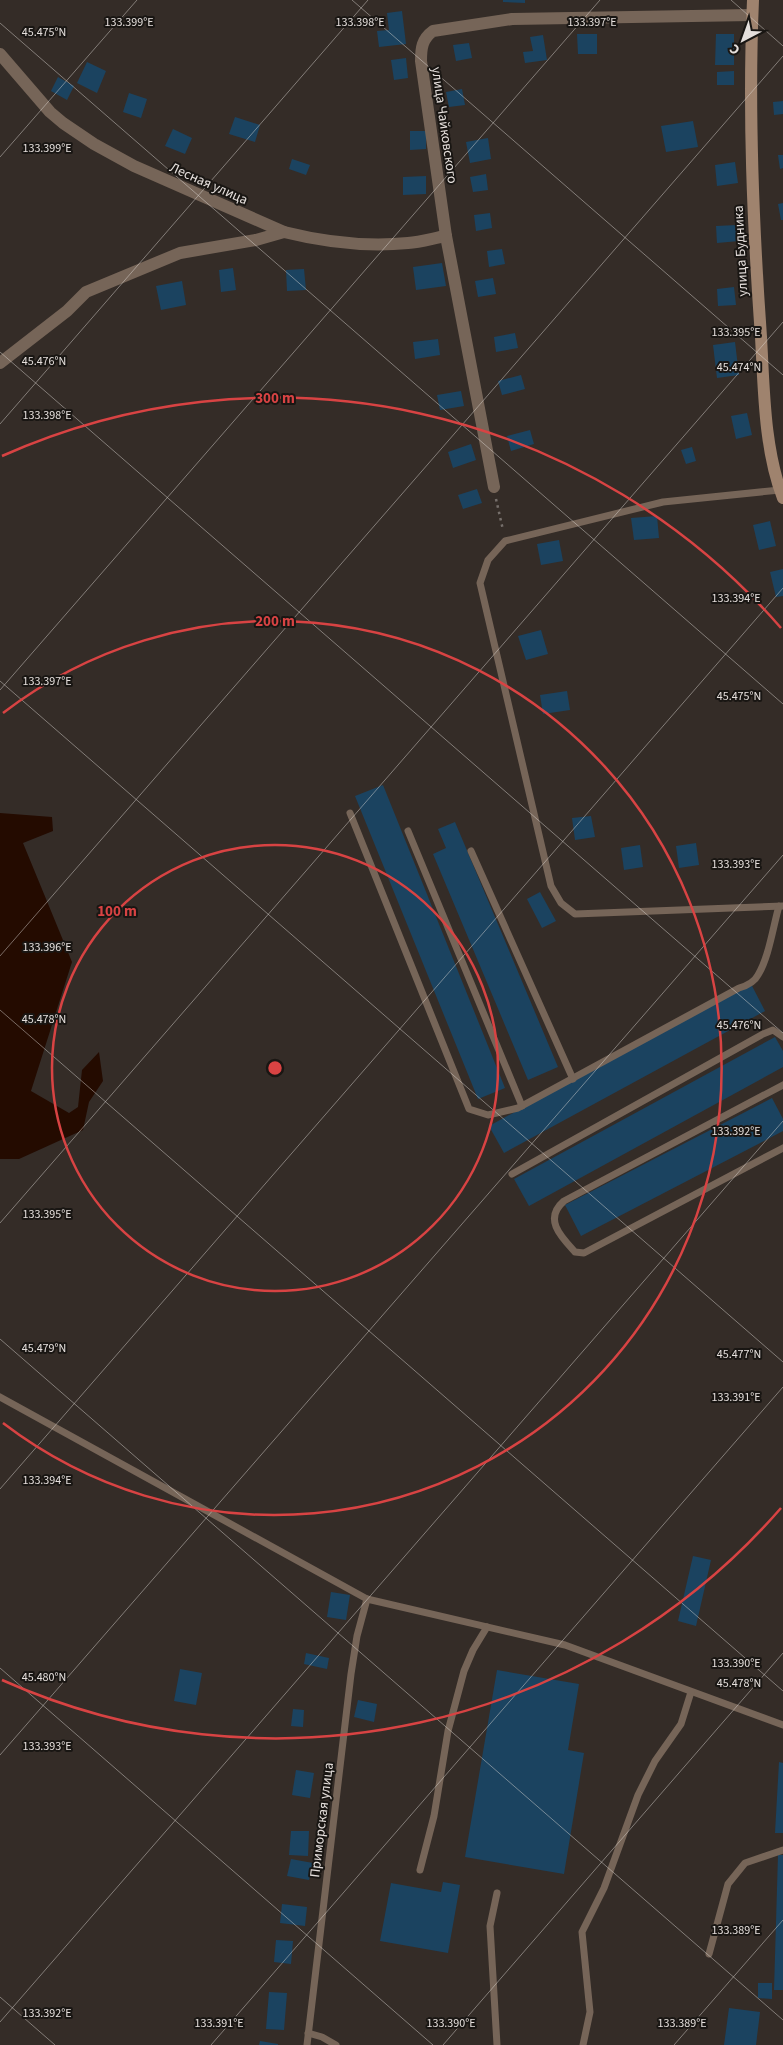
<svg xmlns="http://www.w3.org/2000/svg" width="783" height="2045" viewBox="0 0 783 2045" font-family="'Source Sans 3',sans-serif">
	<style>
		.water { fill: #240b00 }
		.building { fill: #1b4360 }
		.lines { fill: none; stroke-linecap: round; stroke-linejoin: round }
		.path { stroke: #766f6b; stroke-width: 2.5; stroke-dasharray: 2.5 4; stroke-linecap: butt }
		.lane { stroke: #766558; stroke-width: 7 }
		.street { stroke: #766558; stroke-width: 12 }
		.secondary { stroke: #9f836e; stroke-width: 12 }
		.ticks { fill: none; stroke: #e5dfdc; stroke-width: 1; stroke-opacity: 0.45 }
		.ring { fill: none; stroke: #d84343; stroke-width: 2.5 }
		.labels { text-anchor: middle; stroke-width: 4; stroke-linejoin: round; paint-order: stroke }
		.street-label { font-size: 14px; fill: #e5dfdc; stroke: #191613 }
		.ticks-label { font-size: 12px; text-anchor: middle; fill: #e5dfdc; stroke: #191613; stroke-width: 4; stroke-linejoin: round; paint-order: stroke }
		.centre { fill: #d84343; stroke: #191613; stroke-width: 2.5 }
		.ring-label { font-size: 15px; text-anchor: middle; font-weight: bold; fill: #d84343; stroke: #191613; stroke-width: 4; stroke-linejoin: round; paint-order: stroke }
	</style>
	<rect width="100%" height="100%" fill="#342c27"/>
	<!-- water -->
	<path class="water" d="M0 813 52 817 53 831 23 843 72 962 31 1091 69 1113 78 1107 82 1070 99 1052 103 1081 89 1102 83 1130 19 1159H0Z"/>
	<!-- building -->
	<g class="building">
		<path d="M503 0H525V3L503 2Z"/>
		<path d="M402 11 406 44 379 47 377 31 389 30 387 13Z"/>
		<path d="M577 34H597V54H578Z"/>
		<path d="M716 34H734V65H715Z"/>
		<path d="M543 35 547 60 525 63 523 52 533 51 530 37Z"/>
		<path d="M469 43 472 58 456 61 453 45Z"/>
		<path d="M406 58 408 78 394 80 391 60Z"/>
		<path d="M87 62 106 71 97 93 77 83Z"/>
		<path d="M734 71V85H717V72Z"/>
		<path d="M58 77 74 86 67 100 51 91Z"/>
		<path d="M462 89 465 105 449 107 446 92Z"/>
		<path d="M129 93 147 99 141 118 123 112Z"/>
		<path d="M783 101V114L774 115 773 102Z"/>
		<path d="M235 117 260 125 255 142 229 134Z"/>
		<path d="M693 121 698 147 666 152 661 126Z"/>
		<path d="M173 129 192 138 185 154 165 146Z"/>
		<path d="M410 131H426V149L410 150Z"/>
		<path d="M488 138 491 159 470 163 466 142Z"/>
		<path d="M778 155H783V168L780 169Z"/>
		<path d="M292 159 310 165 306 175 289 169Z"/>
		<path d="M735 162 738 183 717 186 715 165Z"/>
		<path d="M486 174 488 190 473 192 470 177Z"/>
		<path d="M426 176V194L403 195V177Z"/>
		<path d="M783 203V220H781L778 204Z"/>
		<path d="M490 213 492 228 476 231 474 215Z"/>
		<path d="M737 225 739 241 717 243 716 226Z"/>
		<path d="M502 249 505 264 489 267 487 251Z"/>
		<path d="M442 263 446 286 416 290 413 267Z"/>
		<path d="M233 268 236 290 221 292 219 270Z"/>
		<path d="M304 269 306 290 287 291 286 270Z"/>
		<path d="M493 278 496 294 478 297 475 281Z"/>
		<path d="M182 281 186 305 161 310 156 286Z"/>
		<path d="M734 287 736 305 718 306 717 289Z"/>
		<path d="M515 333 518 348 496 352 494 337Z"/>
		<path d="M438 339 440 355 415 359 413 342Z"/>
		<path d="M735 342 739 375 717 378 713 345Z"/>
		<path d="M521 375 525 389 502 395 498 381Z"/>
		<path d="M461 391 464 406 440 410 437 395Z"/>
		<path d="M747 413 752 435 736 439 731 416Z"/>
		<path d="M530 430 534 444 511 451 507 436Z"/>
		<path d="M471 444 476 460 453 468 448 452Z"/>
		<path d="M692 447 696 461 686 464 681 450Z"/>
		<path d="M477 489 482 503 463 509 458 495Z"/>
		<path d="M657 516 659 538 634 540 631 518Z"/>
		<path d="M770 521 776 546 759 550 753 525Z"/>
		<path d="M559 540 563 561 541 565 537 544Z"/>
		<path d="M783 569V596L776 597 770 572Z"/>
		<path d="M541 630 548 654 526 660 518 636Z"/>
		<path d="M567 691 570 710 543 714 540 695Z"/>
		<path d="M383 785 505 1088 478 1099 355 796Z"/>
		<path d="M591 816 595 837 575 840 572 818Z"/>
		<path d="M455 822 558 1067 528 1080 433 854 446 848 438 829Z"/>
		<path d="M696 843 699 865 679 868 676 846Z"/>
		<path d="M640 845 643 867 624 870 621 848Z"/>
		<path d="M540 892 556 921 542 928 527 899Z"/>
		<path d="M751 984 765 1011 504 1153 489 1126Z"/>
		<path d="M775 1037 783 1051V1067L529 1206 514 1179Z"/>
		<path d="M772 1098 783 1119V1131L581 1236 565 1205Z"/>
		<path d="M693 1556 711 1560 696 1626 678 1621Z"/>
		<path d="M331 1592 350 1595 346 1620 327 1617Z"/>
		<path d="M306 1653 329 1658 327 1669 304 1664Z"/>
		<path d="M180 1669 202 1673 196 1705 174 1701Z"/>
		<path d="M497 1670 579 1684 568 1750 584 1753 564 1874 465 1857Z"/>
		<path d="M358 1700 377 1704 374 1722 354 1717Z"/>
		<path d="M293 1709 304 1710 303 1727 291 1726Z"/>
		<path d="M779 1762 783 1763V1833H775Z"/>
		<path d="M296 1770 314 1773 310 1798 292 1795Z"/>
		<path d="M291 1831H309L308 1856 289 1855Z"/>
		<path d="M778 1855H783V1990H774Z"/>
		<path d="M291 1859 313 1863 309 1880 287 1876Z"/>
		<path d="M443 1882 460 1885 448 1953 380 1941 391 1883 441 1892Z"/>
		<path d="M282 1904 307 1907 305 1926 280 1923Z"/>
		<path d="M276 1940 293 1941 291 1964 274 1962Z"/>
		<path d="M758 1983H772V1999L758 1998Z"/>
		<path d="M269 1992 287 1993 284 2030 266 2029Z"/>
		<path d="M729 2008 760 2012 756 2045H724Z"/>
		<path d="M260 2041 278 2044V2045H259Z"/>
	</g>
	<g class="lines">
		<!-- path -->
		<path class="path" d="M496 499 503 530"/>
		<!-- lane -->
		<g class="lane">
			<path d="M780 490 663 502 505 541 488 560 480 583 551 886 561 903 575 914 783 906"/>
			<path d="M350 813 469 1109 488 1115 518 1108 739 988C746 986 754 983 758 975 769 957 773 927 779 906"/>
			<path d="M408 831 522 1106"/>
			<path d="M471 851 573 1079"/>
			<path d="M783 1085 564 1201C543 1219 561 1237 575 1252L584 1253 783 1148"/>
			<path d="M512 1174 763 1034 773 1030 783 1037"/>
			<path d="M0 1397 367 1599 565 1645 783 1725"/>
			<path d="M420 1870 434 1816 448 1731 464 1671 473 1650 487 1627"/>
			<path d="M497 1893 490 1926 497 2045"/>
			<path d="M709 1954 728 1884 745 1863 783 1850"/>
			<path d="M308 2033 322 2037 336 2045"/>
			<path d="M307 2045 351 1674 357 1636 367 1599"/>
			<path d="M583 2045 590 2012 582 1932 604 1888 638 1795 655 1761 681 1724 691 1692"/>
		</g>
		<!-- street -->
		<g class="street">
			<path d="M0 54 50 112 63 123 94 144 134 166 284 232C324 242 367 247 408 243 421 242 434 238 446 236"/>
			<path d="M0 363 67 311 86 292 180 253 256 240 284 232"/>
			<path d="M494 487 446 236 421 61C421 48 422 39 433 31L512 19 752 15"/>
		</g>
		<!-- secondary -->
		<path class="secondary" d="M753 0C748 113 753 224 761 337 764 389 764 449 783 498"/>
	</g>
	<!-- ticks -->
	<path class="ticks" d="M352 0 783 375M731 0 783 46M0 23 783 704M0 157 137 0M0 352 783 1033M0 424 368 0M0 681 783 1362M0 690 600 0M0 956 783 56M0 1010 783 1691M0 1223 783 322M0 1339 783 2020M0 1489 783 588M0 1668 433 2045M0 1755 783 855M0 1997 55 2045M0 2022 783 1121M211 2045 783 1387M443 2045 783 1653M674 2045 783 1920"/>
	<!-- distance rings -->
	<g class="ring">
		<circle cx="275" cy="1068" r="223"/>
		<path d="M3 713A447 447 0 1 1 3 1423"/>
		<path d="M781 1508A670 670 0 0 1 2 1680M2 456A670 670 0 0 1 781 628"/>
	</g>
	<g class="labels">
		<!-- street labels -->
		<g class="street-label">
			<text transform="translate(445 125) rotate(82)" y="5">улица Чайковского</text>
			<text transform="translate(209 183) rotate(24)" y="5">Лесная улица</text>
			<text transform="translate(740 251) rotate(-93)" y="5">улица Будника</text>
			<text transform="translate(321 1820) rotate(-83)" y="5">Приморская улица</text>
		</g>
	</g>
	<g class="ticks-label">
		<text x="129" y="26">133.399°E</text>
		<text x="360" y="26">133.398°E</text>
		<text x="592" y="26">133.397°E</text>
		<text x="44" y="36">45.475°N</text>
		<text x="47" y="152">133.399°E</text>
		<text x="736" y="336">133.395°E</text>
		<text x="44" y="365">45.476°N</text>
		<text x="739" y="371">45.474°N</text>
		<text x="47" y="419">133.398°E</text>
		<text x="736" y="602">133.394°E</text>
		<text x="47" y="685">133.397°E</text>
		<text x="739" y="700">45.475°N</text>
		<text x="736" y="868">133.393°E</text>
		<text x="47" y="951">133.396°E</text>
		<text x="44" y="1023">45.478°N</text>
		<text x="739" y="1029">45.476°N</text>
		<text x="736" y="1135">133.392°E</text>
		<text x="47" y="1218">133.395°E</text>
		<text x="44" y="1352">45.479°N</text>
		<text x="739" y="1358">45.477°N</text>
		<text x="736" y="1401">133.391°E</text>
		<text x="47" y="1484">133.394°E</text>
		<text x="736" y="1667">133.390°E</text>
		<text x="44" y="1681">45.480°N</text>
		<text x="739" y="1687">45.478°N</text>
		<text x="47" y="1750">133.393°E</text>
		<text x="736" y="1934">133.389°E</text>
		<text x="47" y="2017">133.392°E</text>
		<text x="219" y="2027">133.391°E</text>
		<text x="451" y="2027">133.390°E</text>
		<text x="682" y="2027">133.389°E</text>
	</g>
	<circle cx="275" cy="1068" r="8" class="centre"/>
	<g class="ring-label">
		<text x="275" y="403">300 m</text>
		<text x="275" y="626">200 m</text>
		<text x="117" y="916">100 m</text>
	</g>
	<!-- north arrow -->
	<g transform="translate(743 40) rotate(221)" stroke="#191613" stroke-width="4" paint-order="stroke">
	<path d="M0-4L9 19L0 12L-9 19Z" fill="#e5dfdc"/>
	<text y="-8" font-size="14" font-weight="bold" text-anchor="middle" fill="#e5dfdc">С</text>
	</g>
</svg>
